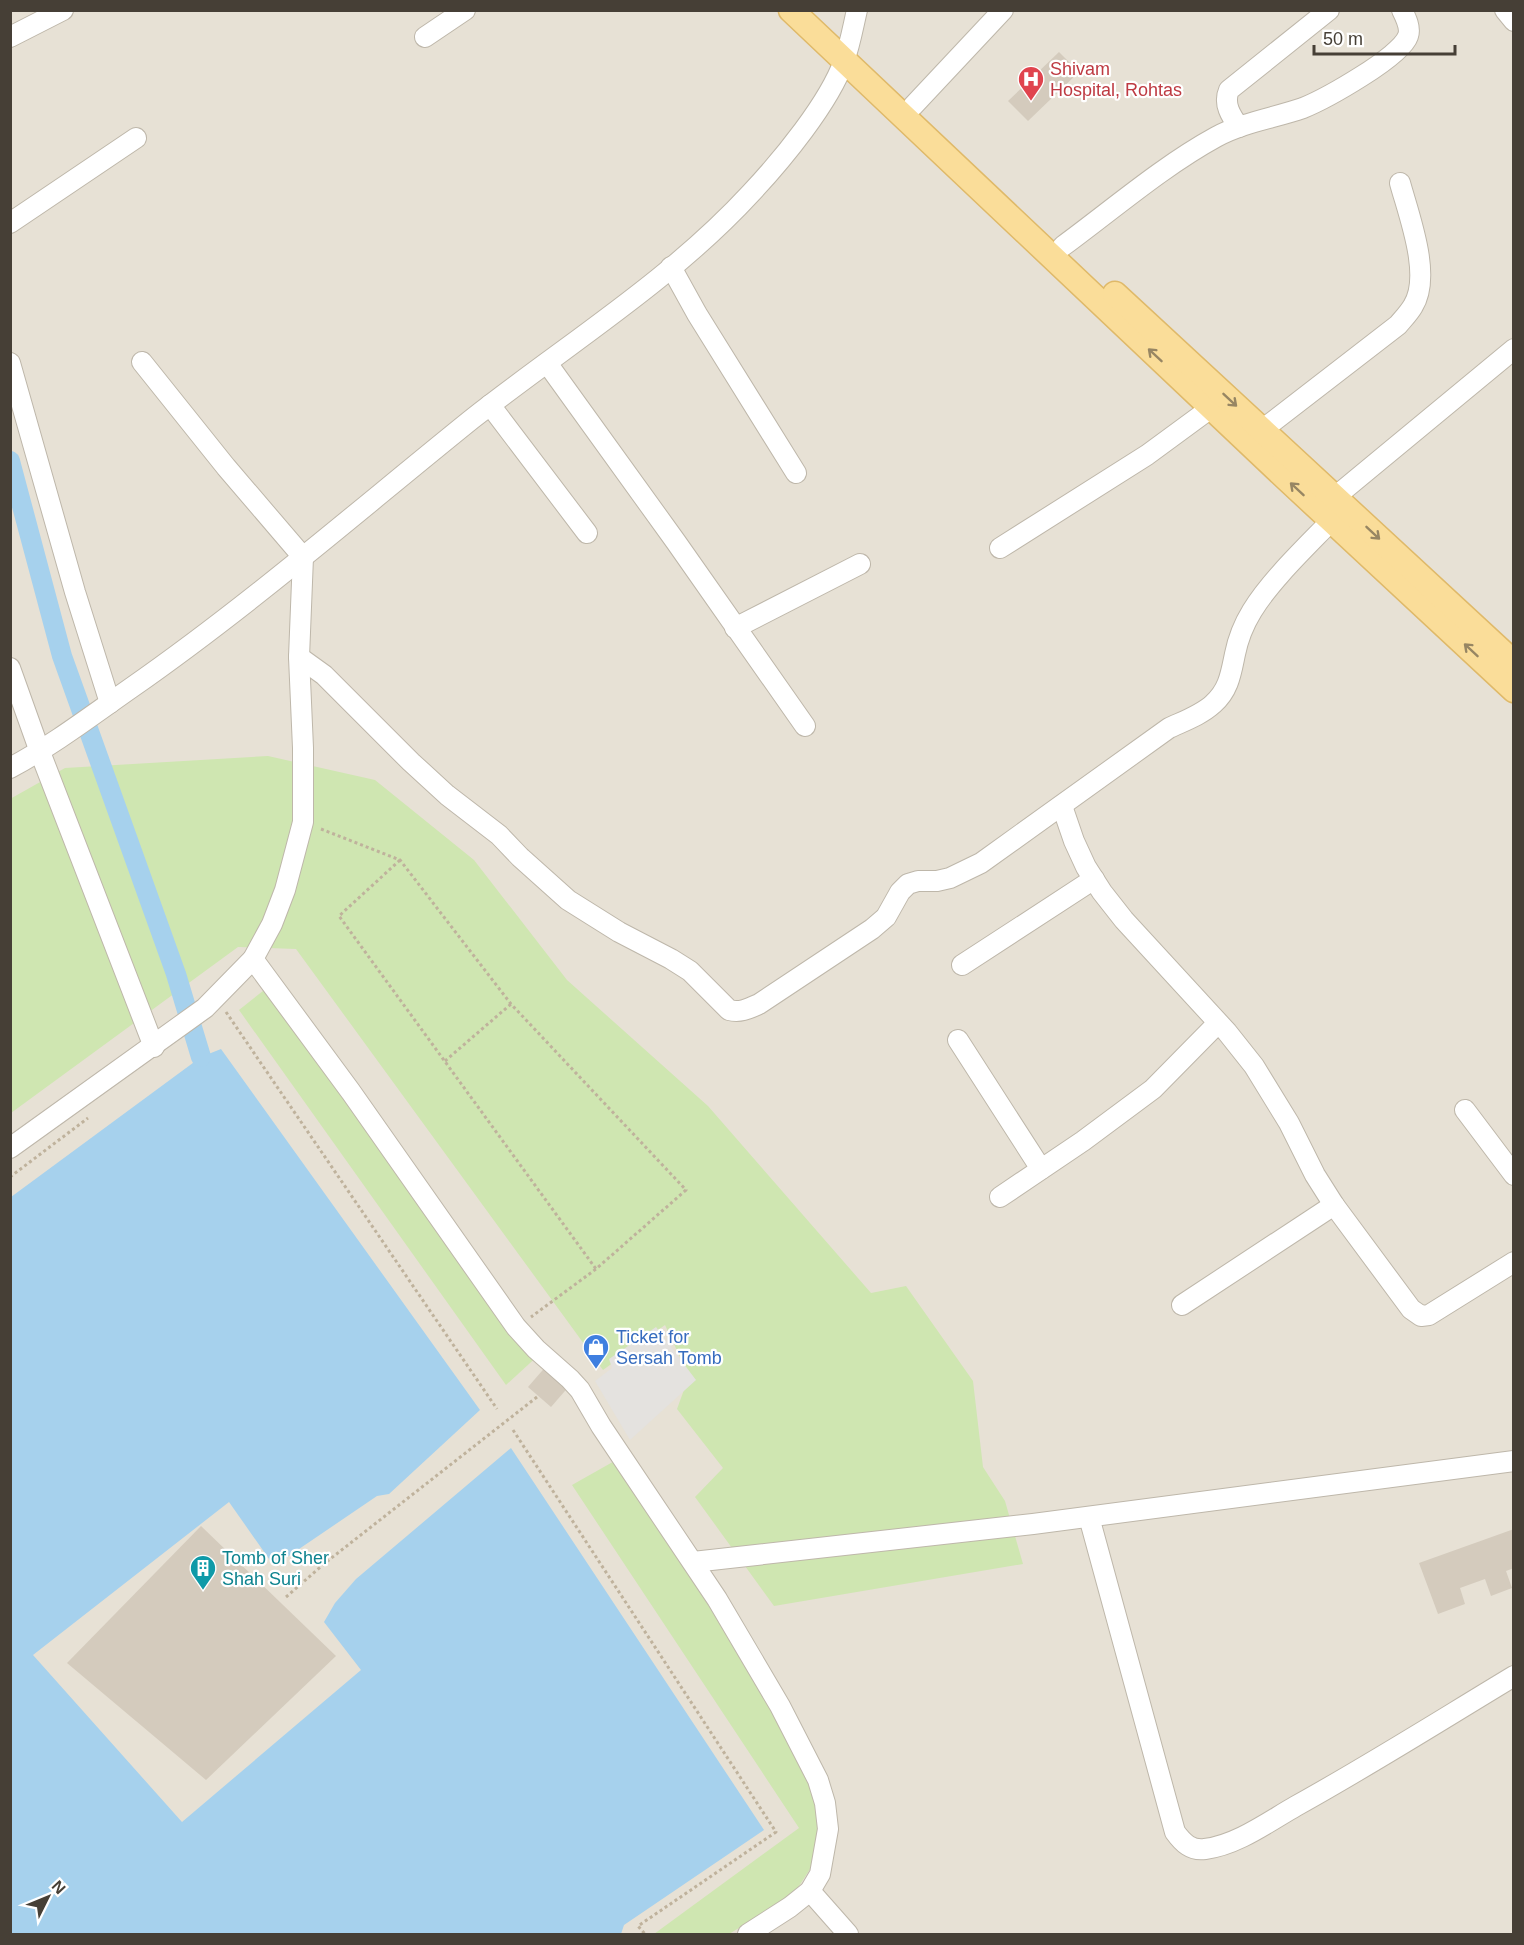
<svg xmlns="http://www.w3.org/2000/svg" width="1524" height="1945" viewBox="0 0 1524 1945" font-family="Helvetica,sans-serif">
	<style>
		.residential { fill: #e7e1d5 }
		.green { fill: #cfe6b1 }
		.parking { fill: #e4e2df }
		.water { fill: #a6d1ed }
		.lines { fill: none; stroke-linecap: round; stroke-linejoin: round }
		.canal { stroke: #a6d1ed; stroke-width: 20 }
		.building { fill: #d4cbbd }
		.minor-casing { stroke: #beb7aa; stroke-width: 22 }
		.major-casing { stroke: #dfb969; stroke-width: 27 }
		.path { stroke: #bfb29c; stroke-width: 3; stroke-dasharray: 3 3; stroke-linecap: butt }
		.minor { stroke: #fff; stroke-width: 20 }
		.major { stroke: #fadd99; stroke-width: 24 }
		.oneway { stroke: #978663 }
		.labels { text-anchor: middle; stroke-width: 4.5; stroke-linejoin: round; paint-order: stroke }
		.health-label { font-size: 18px; fill: #be3a42; stroke: #fff; text-anchor: start }
		.shop-label { font-size: 18px; fill: #366cbe; stroke: #fff; text-anchor: start }
		.culture-label { font-size: 18px; fill: #0d838f; stroke: #fff; text-anchor: start }
	</style>
	<rect width="100%" height="100%" fill="#f3efe7"/>
	<!-- residential -->
	<rect class="residential" x="11" y="11" width="1502" height="1923"/>
	<!-- green -->
	<g class="green">
		<path d="M268 756 375 780 474 860 567 980 708 1106 871 1293 906 1286 973 1381 983 1467 1005 1501 1023 1564 774 1606 695 1497 723 1468 677 1409 689 1376 665 1325 603 1370 296 949 238 947 11 1113 10 799 65 768Z"/>
		<path d="M268 987 289 991 542 1352 506 1385 239 1010Z"/>
		<path d="M618 1459 785 1728 819 1806 820 1854 797 1889 767 1911 729 1934H654L799 1828 572 1485Z"/>
	</g>
	<!-- parking -->
	<path class="parking" d="M656 1327 696 1380 630 1440 595 1381 612 1368 609 1359Z"/>
	<!-- water -->
	<path class="water" d="M221 1049 480 1410 389 1494 377 1496 274 1566 229 1502 33 1655 182 1822 361 1670 324 1622 335 1603 356 1579 511 1448 764 1830 624 1925 621 1934H11V1197L201 1057Z"/>
	<g class="lines">
		<!-- canal -->
		<path class="canal" d="M10 461 62 656 176 974 201 1057"/>
	</g>
	<!-- building -->
	<g class="building">
		<path d="M1059 52 1079 72 1028 121 1008 101Z"/>
		<path d="M548 1364 571 1384 551 1407 528 1387Z"/>
		<path d="M201 1526 336 1656 206 1780 67 1663Z"/>
		<path d="M1514 1529V1568L1506 1571 1512 1588 1491 1596 1485 1579 1460 1588 1465 1604 1438 1614 1419 1563Z"/>
	</g>
	<g class="lines">
		<!-- minor casing -->
		<g class="minor-casing">
			<g id="minor">
				<path d="M1505 10 1514 21"/>
				<path d="M10 37 63 10"/>
				<path d="M425 37 465 10"/>
				<path d="M913 106 1003 10"/>
				<path d="M1239 127C1231 116 1223 104 1229 90L1329 10"/>
				<path d="M10 223 136 138"/>
				<path d="M1063 246C1112 210 1163 166 1216 137 1244 122 1274 118 1303 108 1325 99 1401 57 1408 36 1411 28 1406 18 1402 10"/>
				<path d="M671 267 697 314 796 473"/>
				<path d="M10 363 75 592 110 703"/>
				<path d="M547 363 676 542 805 726"/>
				<path d="M490 405 587 533"/>
				<path d="M1262 430 1398 325C1403 319 1409 313 1413 306 1432 276 1409 216 1400 183"/>
				<path d="M1335 497 1514 349"/>
				<path d="M1000 548 1147 455 1211 408"/>
				<path d="M735 628 860 564"/>
				<path d="M299 657 324 675 411 762 447 795 499 835 520 857 568 900 619 932 671 959 690 971 729 1010C740 1013 748 1009 759 1004L872 929 886 917 900 892 908 884 918 881H937L950 878 981 863 1169 728C1184 721 1201 715 1213 704 1229 690 1231 673 1235 654 1238 639 1244 624 1252 611 1271 580 1306 547 1331 521"/>
				<path d="M10 668 40 752 154 1047"/>
				<path d="M10 768C53 745 91 716 131 688 250 605 359 510 472 419 566 345 670 281 751 193 782 160 829 103 844 61 850 45 853 27 857 10"/>
				<path d="M1062 806 1074 841 1086 867 1102 892 1124 920 1227 1032 1254 1066 1289 1123 1315 1175 1334 1205 1411 1309 1421 1316 1429 1315 1514 1262"/>
				<path d="M253 959 351 1092 516 1327 536 1349 570 1379 580 1390 601 1426 717 1599 780 1706 818 1780 825 1803 828 1829 820 1874 810 1891 790 1907 748 1934"/>
				<path d="M962 965 1094 879"/>
				<path d="M958 1040 1041 1169"/>
				<path d="M1465 1110 1514 1175"/>
				<path d="M10 1148 205 1008 253 959 272 924 285 890 303 822V748L299 657 303 557 226 467 142 362"/>
				<path d="M1000 1197 1083 1141 1153 1089 1218 1023"/>
				<path d="M1182 1305 1334 1205"/>
				<path d="M1089 1517 1175 1832C1183 1843 1191 1851 1205 1849 1237 1845 1268 1822 1296 1806 1370 1765 1441 1720 1514 1676"/>
				<path d="M693 1562 1033 1524 1514 1461"/>
				<path d="M810 1891 848 1934"/>
			</g>
		</g>
		<!-- major casing -->
		<g class="major-casing">
			<g id="major">
				<path d="M791 10 1287 479 1514 690"/>
				<path d="M1115 294 1514 663"/>
			</g>
		</g>
		<!-- path -->
		<g class="path">
			<path d="M321 829 400 860 511 1004 686 1190 596 1269 531 1317"/>
			<path d="M400 860 339 916 596 1269"/>
			<path d="M226 1012 497 1409"/>
			<path d="M445 1061 511 1004"/>
			<path d="M10 1177 88 1118"/>
			<path d="M513 1430 776 1832 638 1926 645 1934"/>
			<path d="M286 1597 325 1563 537 1397"/>
		</g>
		<!-- minor -->
		<use href="#minor" class="minor"/>
		<!-- major -->
		<use href="#major" class="major"/>
	</g>
	<!-- one-way arrows -->
	<defs><path id="oneway-shaft" d="M-6 0H5M1.5-3L5.5 0L1.5 3" fill="none" stroke-width="1.6" stroke-linecap="round" stroke-linejoin="round" transform="scale(1.5)"/></defs>
	<g class="oneway">
		<use href="#oneway-shaft" transform="translate(1155 355) rotate(-137)"/>
		<use href="#oneway-shaft" transform="translate(1230 400) rotate(43)"/>
		<use href="#oneway-shaft" transform="translate(1297 489) rotate(-137)"/>
		<use href="#oneway-shaft" transform="translate(1373 533) rotate(43)"/>
		<use href="#oneway-shaft" transform="translate(1471 650) rotate(-137)"/>
	</g>
	<!-- icons -->
	<defs>
		<g id="hospital-pin" transform="scale(1.35)"><path d="M0 17L-7.5 6A9.5 9.5 0 1 1 7.5 6Z" fill="#e0444e" stroke="#fff"/><path d="M-5-5h3v3.5h4V-5h3V5h-3V1.5h-4V5h-3Z" fill="#fff"/></g>
		<g id="shop-pin" transform="scale(1.35)"><path d="M0 17L-7.5 6A9.5 9.5 0 1 1 7.5 6Z" fill="#3f7fe0" stroke="#fff"/><path d="M-5-2.5h2.3a2.7 3.5 0 0 1 5.4 0H5L5.5 6h-11ZM-1.5-2.5h3a1.5 2.3 0 0 0-3 0Z" fill="#fff"/></g>
		<g id="building-pin" transform="scale(1.35)"><path d="M0 17L-7.5 6A9.5 9.5 0 1 1 7.5 6Z" fill="#0f9aa8" stroke="#fff"/><path d="M-4-6H4V6H1V3H-1V6H-4ZM-2.5-4.3h1.7v1.8h-1.7ZM.8-4.3h1.7v1.8H.8ZM-2.5-1h1.7V.8h-1.7ZM.8-1h1.7V.8H.8Z" fill="#fff"/></g>
	</defs>
	<g fill-rule="evenodd">
		<use href="#hospital-pin" x="1031" y="79"/>
		<use href="#shop-pin" x="596" y="1347"/>
		<use href="#building-pin" x="203" y="1568"/>
	</g>
	<g class="labels">
		<!-- health labels -->
		<g class="health-label">
			<text x="1050" y="75">Shivam<tspan x="1050" dy="21">Hospital, Rohtas</tspan></text>
		</g>
		<!-- shop labels -->
		<g class="shop-label">
			<text x="616" y="1343">Ticket for<tspan x="616" dy="21">Sersah Tomb</tspan></text>
		</g>
		<!-- culture labels -->
		<g class="culture-label">
			<text x="222" y="1564">Tomb of Sher<tspan x="222" dy="21">Shah Suri</tspan></text>
		</g>
	</g>
	<!-- border -->
	<rect width="1524" height="1945" fill="none" stroke="#463f36" stroke-width="24"/>
	<!-- north arrow -->
	<g transform="translate(48 1897) rotate(47)" stroke="#ffffff" stroke-width="4.5" paint-order="stroke">
	<path d="M0-4.5L10 22L0 15L-10 22Z" fill="#463f36"/>
	<text y="-9" font-size="16" font-weight="bold" text-anchor="middle" fill="#463f36">N</text>
	</g>
	<!-- scale -->
	<path d="M1314 45v9h141v-9" fill="none" stroke="#463f36" stroke-width="3"/>
	<text x="1323" y="45" font-size="18" fill="#463f36" stroke="#ffffff" stroke-width="4.5" paint-order="stroke">50 m</text>
</svg>
